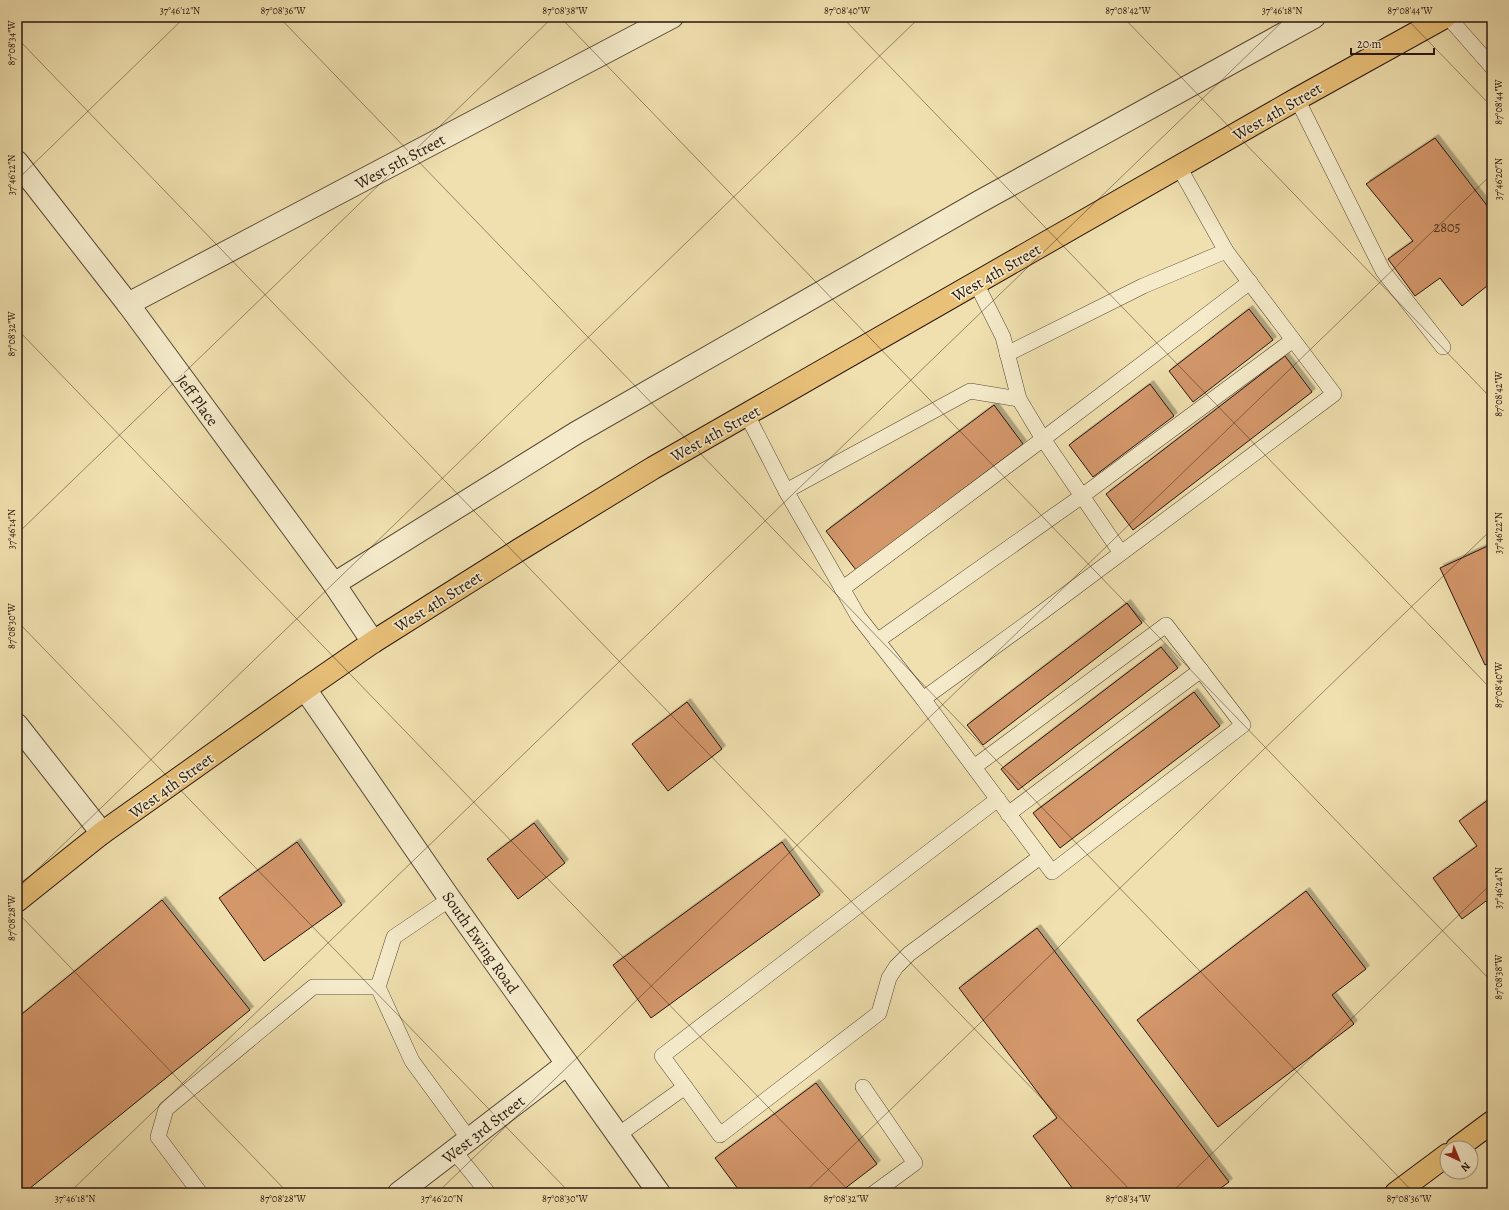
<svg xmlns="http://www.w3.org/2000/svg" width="1509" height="1210" viewBox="0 0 1509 1210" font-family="Alegreya,serif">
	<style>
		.building { fill: #d3976b; stroke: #27160d; filter: url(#shadow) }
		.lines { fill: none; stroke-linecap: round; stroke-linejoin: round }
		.lane-casing { stroke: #594836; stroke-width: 16 }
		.street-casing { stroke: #594836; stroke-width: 24 }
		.primary-casing { stroke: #27160d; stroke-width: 24 }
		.lane { stroke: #f5ebcb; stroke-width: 15 }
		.street { stroke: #f5ebcb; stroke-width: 22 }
		.primary { stroke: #e8c078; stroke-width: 22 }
		.ticks { fill: none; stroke: #27160d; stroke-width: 1; stroke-opacity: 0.45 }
		.labels { text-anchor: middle; stroke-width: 3.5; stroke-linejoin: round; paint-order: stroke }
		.number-label { font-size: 14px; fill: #523624 }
		.street-label { font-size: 16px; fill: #27160d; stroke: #f5ebcb }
		.neatline { fill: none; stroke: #27160d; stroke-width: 1.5 }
		.ticks-label { font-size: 10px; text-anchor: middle; fill: #27160d }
	</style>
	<defs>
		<filter id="shadow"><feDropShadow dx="3.5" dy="-3.5" stdDeviation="0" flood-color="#0004"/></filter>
	</defs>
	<rect width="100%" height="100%" fill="#f0e0af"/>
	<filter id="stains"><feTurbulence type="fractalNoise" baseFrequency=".005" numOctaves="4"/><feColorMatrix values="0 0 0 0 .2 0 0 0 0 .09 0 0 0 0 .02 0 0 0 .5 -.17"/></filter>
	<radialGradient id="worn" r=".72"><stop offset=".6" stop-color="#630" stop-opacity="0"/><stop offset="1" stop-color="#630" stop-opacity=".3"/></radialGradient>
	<!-- building -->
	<g class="building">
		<path d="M1435 138 1492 212V282L1462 306 1440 278 1415 296 1388 259 1413 241 1366 184Z"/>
		<path d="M1249 309 1273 340 1193 402 1169 371Z"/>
		<path d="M1285 356 1312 392 1133 530 1106 494Z"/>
		<path d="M1150 384 1174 416 1093 477 1069 445Z"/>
		<path d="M994 405 1023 444 856 570 826 531Z"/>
		<path d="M1492 544V662L1485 665 1440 568Z"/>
		<path d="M1127 603 1142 623 983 745 967 725Z"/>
		<path d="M1161 647 1178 668 1018 790 1001 769Z"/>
		<path d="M1194 692 1220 726 1060 848 1033 813Z"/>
		<path d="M687 702 722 749 668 791 632 744Z"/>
		<path d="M1492 797V909L1486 901 1462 919 1433 878 1477 846 1459 821Z"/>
		<path d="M534 823 565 863 518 899 487 859Z"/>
		<path d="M297 842 342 905 264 961 219 898Z"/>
		<path d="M782 842 820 895 651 1018 613 965Z"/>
		<path d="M1306 891 1366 969 1332 995 1354 1024 1218 1127 1137 1020Z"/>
		<path d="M162 900 250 1010 24 1193H17V1018Z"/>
		<path d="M1037 928 1229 1182 1214 1193H1076L1033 1136 1057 1118 959 988Z"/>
		<path d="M816 1083 877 1164 839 1193H741L715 1158Z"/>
	</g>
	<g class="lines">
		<!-- lane casing -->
		<g class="lane-casing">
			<g id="lane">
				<path d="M1448 17 1492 67"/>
				<path d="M1297 99 1383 271 1443 347"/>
				<path d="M976 283 1003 337 1019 399 1043 439 1121 553"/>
				<path d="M1007 354 1143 286 1226 251"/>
				<path d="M747 415 786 491 858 616 923 699"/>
				<path d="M786 491 970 391 1019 399"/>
				<path d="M842 589 1043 439 1250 282"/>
				<path d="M877 641 1082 496 1293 340"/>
				<path d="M974 767 1166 625 1243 725 1052 872 923 699 1037 616 1334 394 1226 251 1179 167"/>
				<path d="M1008 814 1201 670"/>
				<path d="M450 899 394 937 378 987 412 1061 469 1139"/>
				<path d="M685 1087 720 1135 879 1013 889 978 896 967 909 954 1040 857"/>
				<path d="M863 1087 915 1163 874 1193"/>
				<path d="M618 1135 685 1087 662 1056 998 799"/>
				<path d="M454 1151 488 1193"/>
				<path d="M200 1193 158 1137 166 1109 313 987H378"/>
			</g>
		</g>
		<!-- street casing -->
		<g class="street-casing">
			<g id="street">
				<path d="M17 162 128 304 334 584 373 642"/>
				<path d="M128 304 672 17"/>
				<path d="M334 584 576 433 979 202 1314 17"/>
				<path d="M305 689 450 899 659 1193"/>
				<path d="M17 725 102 833"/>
				<path d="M399 1193 567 1064"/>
			</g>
		</g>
		<!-- primary casing -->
		<g class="primary-casing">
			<g id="primary">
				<path d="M17 901 102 833 305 689 373 642 519 550 653 468 1297 99 1445 17"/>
				<path d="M1457 1148 1492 1122"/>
				<path d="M1396 1193 1447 1155"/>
			</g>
		</g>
		<!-- lane -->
		<use href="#lane" class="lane"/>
		<!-- street -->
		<use href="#street" class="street"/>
		<!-- primary -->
		<use href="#primary" class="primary"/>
	</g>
	<!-- ticks -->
	<path class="ticks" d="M279 17 1414 1193M560 17 1492 982M842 17 1492 690M1123 17 1492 399M1405 17 1492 107M17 38 1133 1193M17 180 185 17M17 329 851 1193M17 534 553 17M17 621 570 1193M17 889 920 17M17 912 288 1193M69 1193 1287 17M437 1193 1492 174M804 1193 1492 529M1171 1193 1492 883"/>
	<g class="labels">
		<!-- number labels -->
		<g class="number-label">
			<text x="1447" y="232">2805</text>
		</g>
		<!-- street labels -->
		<g class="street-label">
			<text transform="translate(1277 111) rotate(-30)" y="6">West 4th Street</text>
			<text transform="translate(400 161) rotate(-28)" y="6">West 5th Street</text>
			<text transform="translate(996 272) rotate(-30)" y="6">West 4th Street</text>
			<text transform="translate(198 400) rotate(54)" y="6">Jeff Place</text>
			<text transform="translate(715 433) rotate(-29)" y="6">West 4th Street</text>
			<text transform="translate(438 601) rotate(-32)" y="6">West 4th Street</text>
			<text transform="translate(171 785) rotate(-36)" y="6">West 4th Street</text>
			<text transform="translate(481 942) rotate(55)" y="6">South Ewing Road</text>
			<text transform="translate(483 1129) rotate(-38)" y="6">West 3rd Street</text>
		</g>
	</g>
	<!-- margin -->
	<rect width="1509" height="1210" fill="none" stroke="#f0e0af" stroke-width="44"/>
	<!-- north arrow -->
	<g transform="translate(1459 1160) rotate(136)"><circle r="19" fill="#f5ebcb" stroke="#a3967f"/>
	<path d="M0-3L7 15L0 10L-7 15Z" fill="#8f2418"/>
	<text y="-6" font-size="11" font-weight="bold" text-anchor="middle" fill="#27160d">N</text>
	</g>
	<!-- scale -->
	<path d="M1351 48v6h83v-6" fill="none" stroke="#27160d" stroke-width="2"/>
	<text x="1357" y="48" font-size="12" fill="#27160d" stroke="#f5ebcb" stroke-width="3" paint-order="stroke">20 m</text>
	<rect x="22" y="22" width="1465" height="1166" class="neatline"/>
	<g class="ticks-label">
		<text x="180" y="14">37°46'12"N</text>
		<text x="283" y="14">87°08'36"W</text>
		<text x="565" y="14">87°08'38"W</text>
		<text x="847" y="14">87°08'40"W</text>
		<text x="1128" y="14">87°08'42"W</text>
		<text x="1282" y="14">37°46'18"N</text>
		<text x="1410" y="14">87°08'44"W</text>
		<text transform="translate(11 43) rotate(-90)" y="4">87°08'34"W</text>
		<text transform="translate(1498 102) rotate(-90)" y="4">87°08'44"W</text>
		<text transform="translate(11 175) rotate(-90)" y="4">37°46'12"N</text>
		<text transform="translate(1498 179) rotate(-90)" y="4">37°46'20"N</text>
		<text transform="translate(11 334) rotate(-90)" y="4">87°08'32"W</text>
		<text transform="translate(1498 394) rotate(-90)" y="4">87°08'42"W</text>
		<text transform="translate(11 529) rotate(-90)" y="4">37°46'14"N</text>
		<text transform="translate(1498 533) rotate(-90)" y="4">37°46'22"N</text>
		<text transform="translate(11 626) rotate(-90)" y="4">87°08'30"W</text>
		<text transform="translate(1498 685) rotate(-90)" y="4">87°08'40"W</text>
		<text transform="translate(1498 888) rotate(-90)" y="4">37°46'24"N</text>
		<text transform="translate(11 918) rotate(-90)" y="4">87°08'28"W</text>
		<text transform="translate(1498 977) rotate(-90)" y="4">87°08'38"W</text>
		<text x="75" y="1202">37°46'18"N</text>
		<text x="283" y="1202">87°08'28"W</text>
		<text x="442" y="1202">37°46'20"N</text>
		<text x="565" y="1202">87°08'30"W</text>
		<text x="846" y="1202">87°08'32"W</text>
		<text x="1128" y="1202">87°08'34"W</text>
		<text x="1409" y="1202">87°08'36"W</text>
	</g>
	<rect width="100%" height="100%" filter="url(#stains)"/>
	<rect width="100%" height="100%" fill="url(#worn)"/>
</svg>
